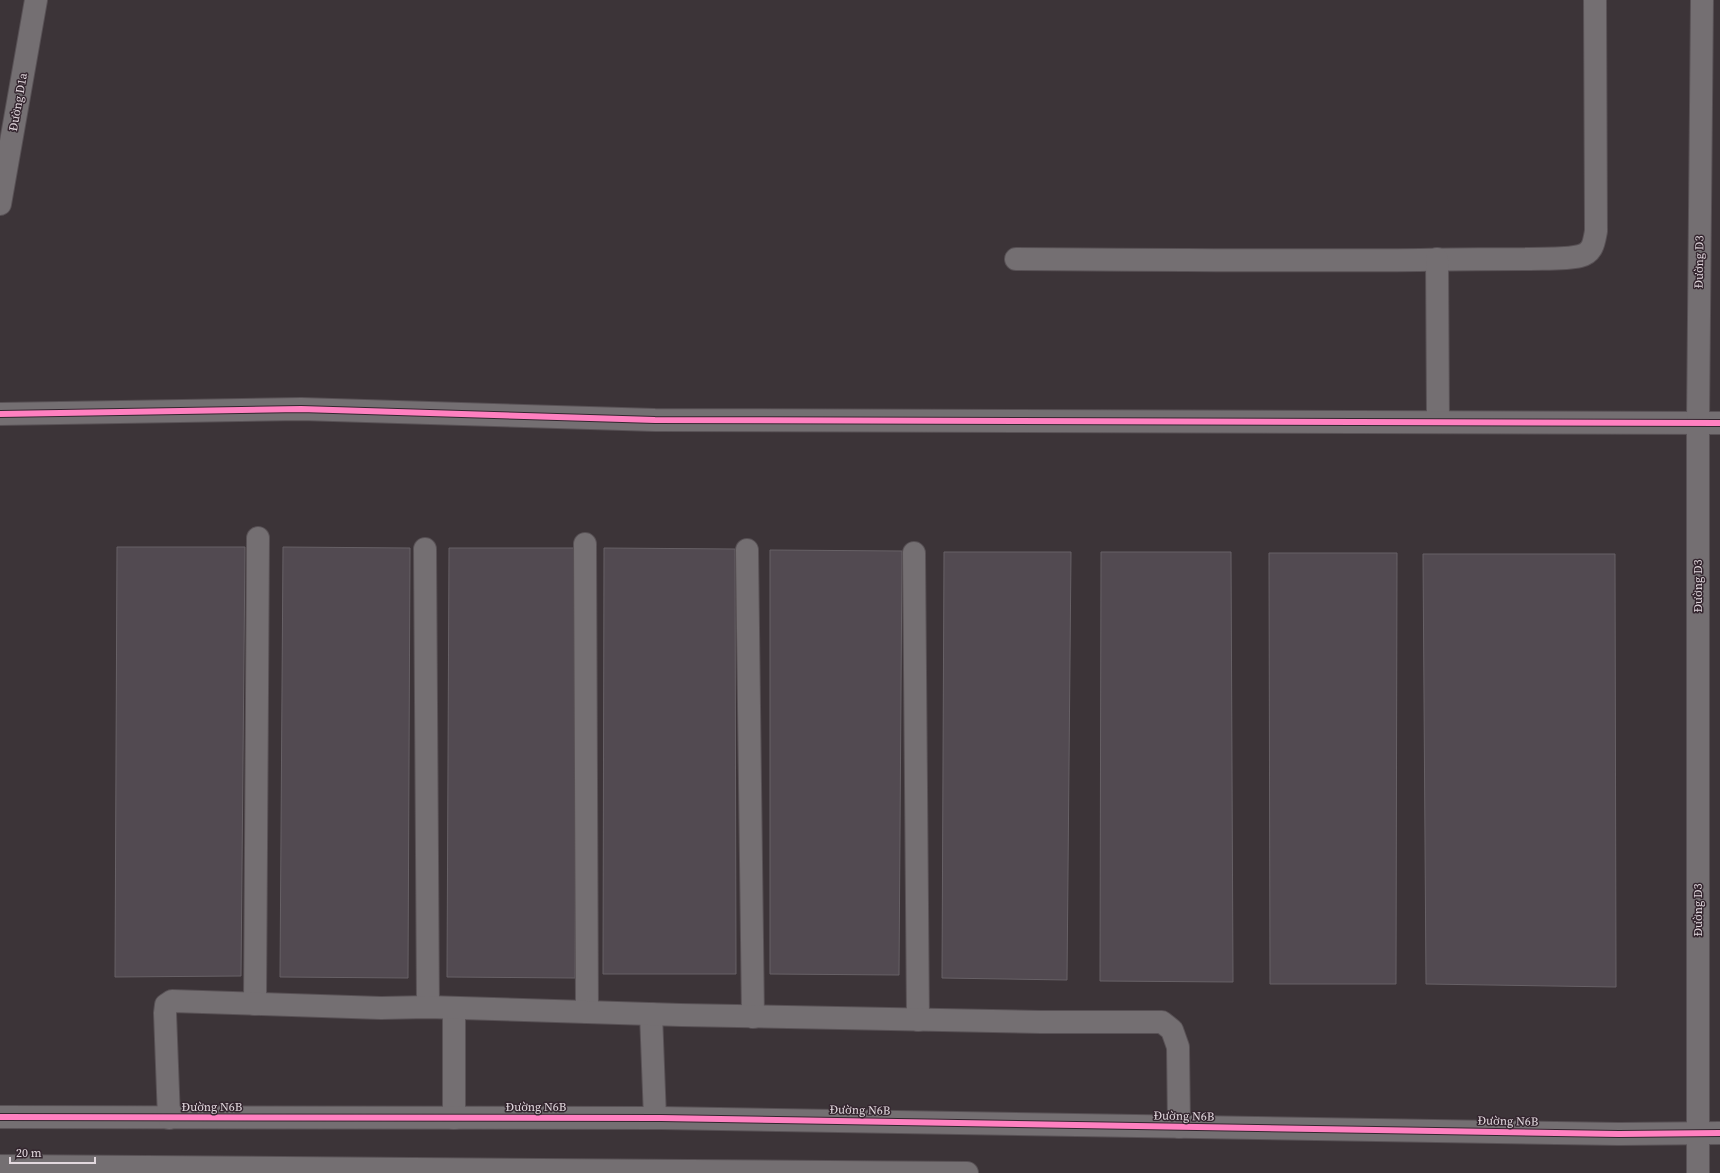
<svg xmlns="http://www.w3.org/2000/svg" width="1720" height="1173" viewBox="0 0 1720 1173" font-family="'Source Serif 4',serif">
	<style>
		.building { fill: #524a51; stroke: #676166 }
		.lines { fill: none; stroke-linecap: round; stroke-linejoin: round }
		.minor-casing { stroke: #585155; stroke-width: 24 }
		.minor { stroke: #746f72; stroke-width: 22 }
		.cycleway-casing { stroke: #34262f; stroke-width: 8 }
		.cycleway { stroke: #ff80c0; stroke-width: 6 }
		.labels { text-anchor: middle; stroke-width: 3; stroke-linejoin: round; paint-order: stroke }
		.street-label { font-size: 12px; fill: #e2d8de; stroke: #34262f }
	</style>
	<rect width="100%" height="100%" fill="#3c3438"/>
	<!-- building -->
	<g class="building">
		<path d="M117 547H245L241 976 115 977Z"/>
		<path d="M283 547 410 548 408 978 280 977Z"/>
		<path d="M449 548H577L575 978 447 977Z"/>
		<path d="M604 548 735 549 736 974H603Z"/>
		<path d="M770 550 902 551 899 975 770 974Z"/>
		<path d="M944 552H1071L1067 980 942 978Z"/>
		<path d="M1101 552H1231L1233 982 1100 981Z"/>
		<path d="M1269 553H1397L1396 984H1270Z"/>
		<path d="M1423 554H1615L1616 987 1426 984Z"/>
	</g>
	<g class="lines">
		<!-- minor casing -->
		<g class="minor-casing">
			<g id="minor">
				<path d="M0 204 36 0"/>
				<path d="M1016 259C1151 260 1286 261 1420 260 1455 259 1491 259 1526 259 1542 258 1564 260 1580 256 1593 253 1594 242 1596 231L1595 0"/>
				<path d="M1437 259 1438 422"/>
				<path d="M0 414 301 409 655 420 1720 423"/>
				<path d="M585 544 587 1012"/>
				<path d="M425 549 428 1007"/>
				<path d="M747 550 753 1017"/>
				<path d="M914 553 918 1020"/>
				<path d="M255 1004 258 538"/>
				<path d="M454 1008V1118"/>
				<path d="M651 1014 655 1118"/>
				<path d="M0 1117 661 1118 1619 1134 1720 1133"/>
				<path d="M169 1118 165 1013 166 1005 172 1001 381 1008 428 1007 681 1015 1041 1022H1162L1172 1030 1178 1047 1179 1127"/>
				<path d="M0 1166 967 1173"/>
				<path d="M1698 1173V422L1702 0"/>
			</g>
		</g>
		<!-- minor -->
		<use href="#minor" class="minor"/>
		<!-- cycleway casing -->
		<g class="cycleway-casing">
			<g id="cycleway">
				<path d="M0 414 301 409 655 420 1720 423"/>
				<path d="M0 1117 661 1118 1619 1134 1720 1133"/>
			</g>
		</g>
		<!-- cycleway -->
		<use href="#cycleway" class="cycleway"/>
	</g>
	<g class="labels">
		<!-- street labels -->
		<g class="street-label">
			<text transform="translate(18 102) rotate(-80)" y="4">Đường D1a</text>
			<text transform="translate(1699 262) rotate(-89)" y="4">Đường D3</text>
			<text transform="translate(1698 586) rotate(-90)" y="4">Đường D3</text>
			<text transform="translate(1698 910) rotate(-90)" y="4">Đường D3</text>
			<text x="212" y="1111">Đường N6B</text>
			<text x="536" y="1111">Đường N6B</text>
			<text transform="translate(860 1110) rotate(1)" y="4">Đường N6B</text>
			<text transform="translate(1184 1116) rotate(1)" y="4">Đường N6B</text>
			<text transform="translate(1508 1121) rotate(1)" y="4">Đường N6B</text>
		</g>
	</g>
	<!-- scale -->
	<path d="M10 1157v6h85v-6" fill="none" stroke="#e2d8de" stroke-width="2"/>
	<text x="16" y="1157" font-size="12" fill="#e2d8de" stroke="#34262f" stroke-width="3" paint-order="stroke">20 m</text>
</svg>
